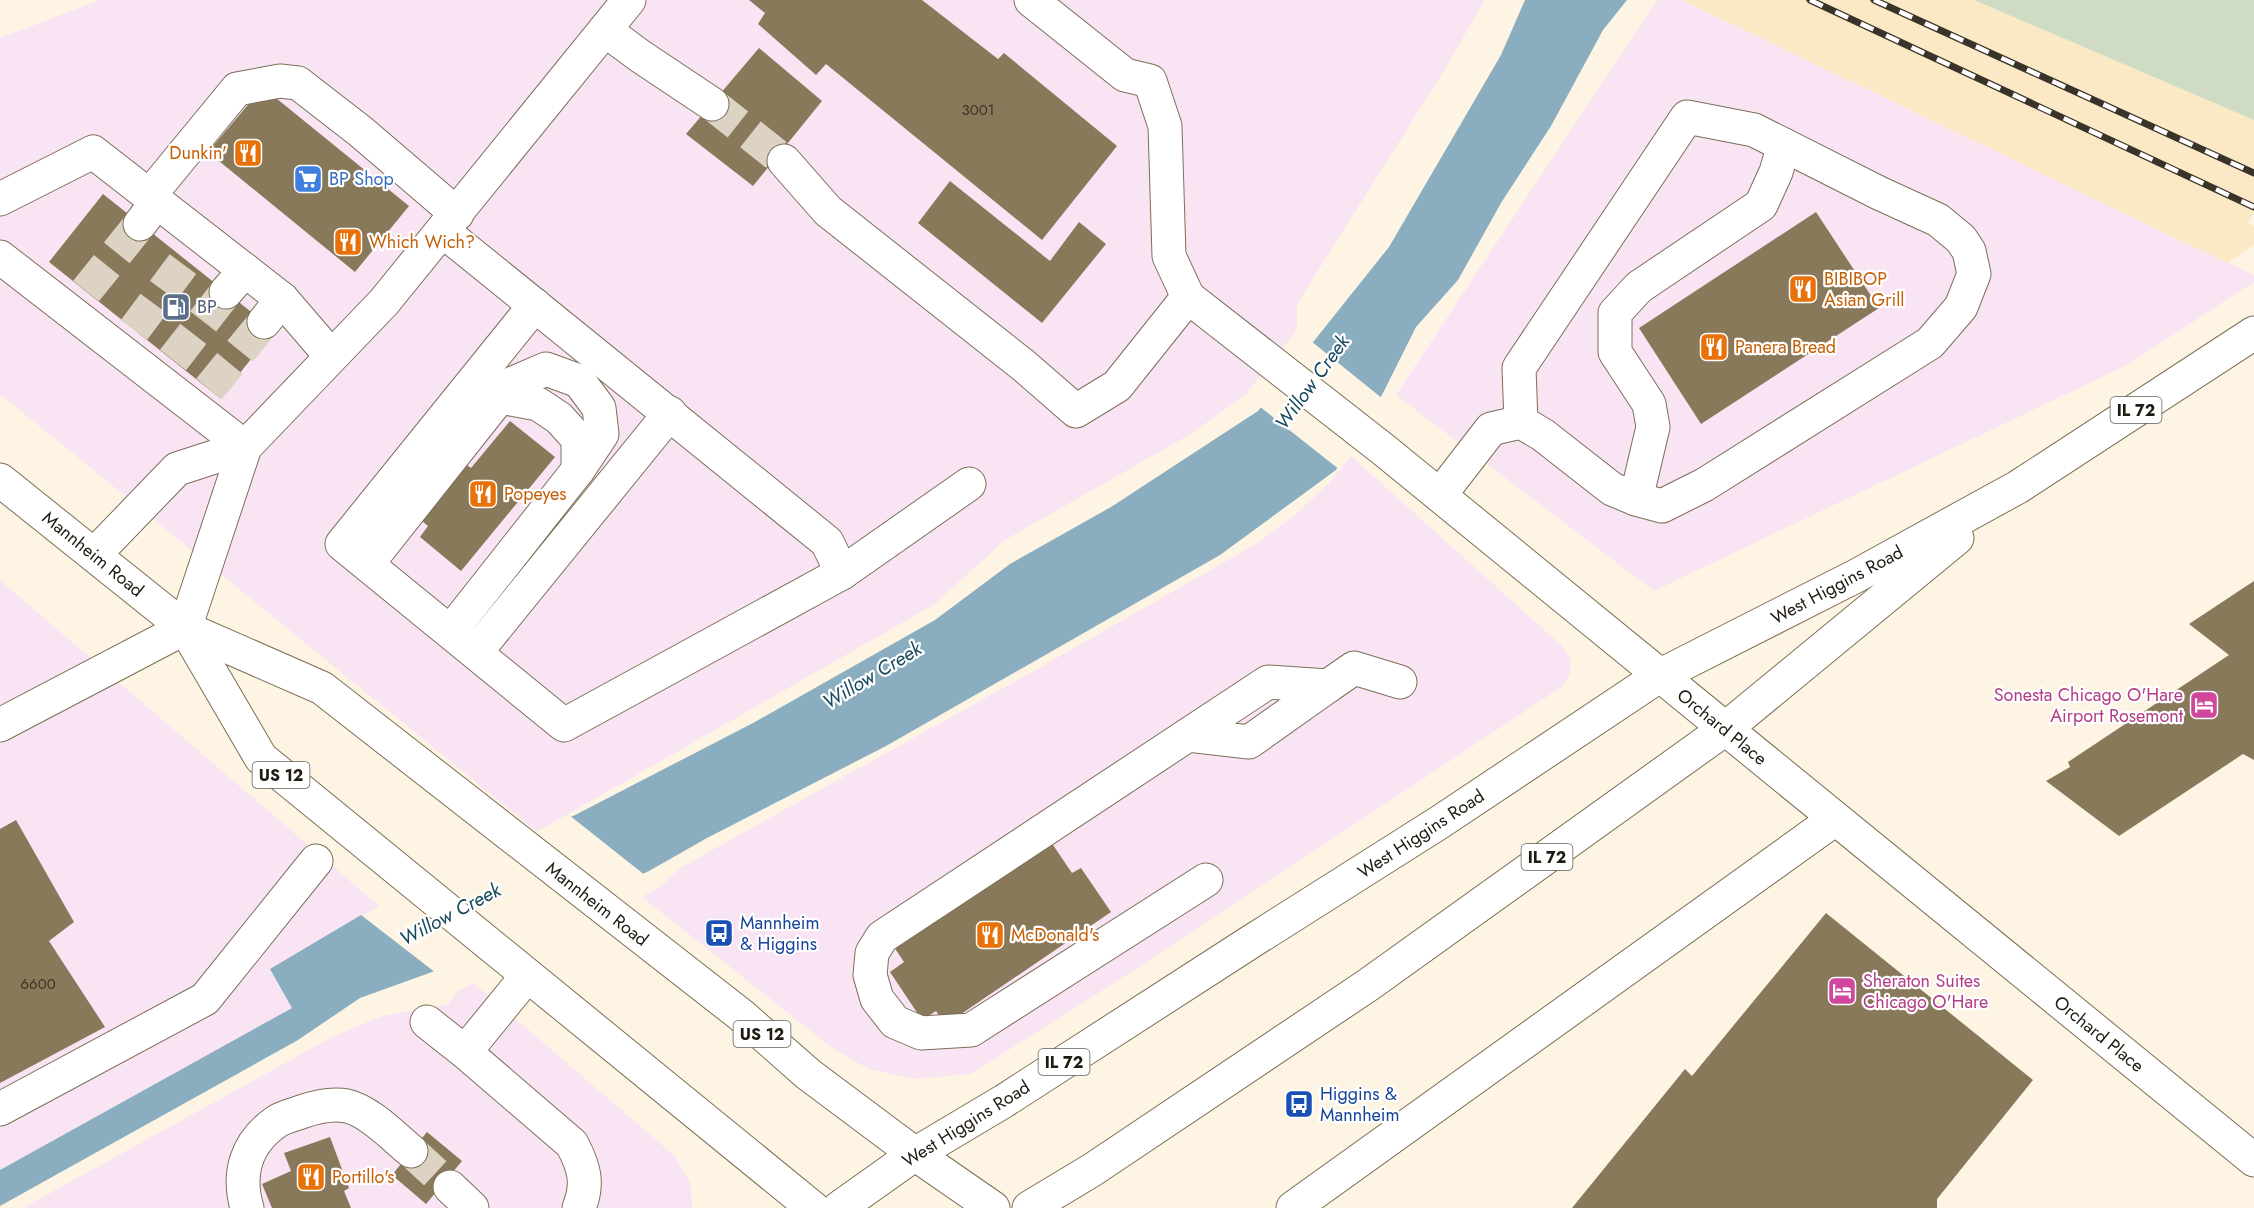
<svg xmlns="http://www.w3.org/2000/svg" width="2254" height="1208" viewBox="0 0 2254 1208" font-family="Jost,sans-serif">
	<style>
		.commercial { fill: #f9e4f4 }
		.built { fill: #fbe9c5 }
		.green { fill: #cfdcc3 }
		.water { fill: #8aaec0 }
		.pier { fill: #fdf4e3 }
		.building { fill: #88795b }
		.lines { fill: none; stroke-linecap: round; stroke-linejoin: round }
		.minor-tunnel { stroke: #dcd3c4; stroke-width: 33; stroke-dasharray: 33 16; stroke-linecap: butt }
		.minor-casing { stroke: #7c6f56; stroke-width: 35 }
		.major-casing { stroke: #7c6f56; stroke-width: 35 }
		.minor { stroke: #fff; stroke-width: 33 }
		.major { stroke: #fff; stroke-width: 33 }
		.rail-casing { stroke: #393329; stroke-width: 7 }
		.rail { stroke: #fff; stroke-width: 4.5; stroke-dasharray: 14; stroke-linecap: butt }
		.labels { text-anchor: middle; stroke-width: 4.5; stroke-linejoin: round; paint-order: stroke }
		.number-label { font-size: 15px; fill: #3a3224 }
		.shield { fill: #fff; stroke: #635f58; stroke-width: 1.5 }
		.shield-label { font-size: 16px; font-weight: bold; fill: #201b11 }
		.food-label { font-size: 18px; fill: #c56008; stroke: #fff; text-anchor: start }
		.shop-label { font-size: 18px; fill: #366cbe; stroke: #fff; text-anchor: start }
		.service-label { font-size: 18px; fill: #4e5e75; stroke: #fff; text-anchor: start }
		.street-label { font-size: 18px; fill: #201b11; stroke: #fff }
		.hotel-label { font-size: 18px; fill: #b23c85; stroke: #fff; text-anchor: end }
		.transit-label { font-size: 18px; fill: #164399; stroke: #fff; text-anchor: start }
		.water-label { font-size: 20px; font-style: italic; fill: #184a5e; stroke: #fff }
	</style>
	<rect width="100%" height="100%" fill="#fdf4e3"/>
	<!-- commercial -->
	<g class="commercial">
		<path d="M100 0H1485L1440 77 1297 304V330L1245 395 1191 434 1005 540 935 604 537 832 0 394V38Z"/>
		<path d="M1657 0H1682L2254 275V282L2127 365 1654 591 1396 395Z"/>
		<path d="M1351 456 1561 645 1570 658V674L1563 686 1136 969 971 1074 913 1079 869 1069 833 1049 642 897 660 887 680 868 1023 677 1256 544 1296 514 1329 483Z"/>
		<path d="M0 580 379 906 270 969 293 1008 0 1170Z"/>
		<path d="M474 983 675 1156 691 1185 692 1208H23L332 1037 382 1016 448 1004 458 991Z"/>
	</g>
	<!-- built -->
	<path class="built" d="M1682 0H1974L2254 120V212L2248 223 2254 226V245L2227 263Z"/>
	<!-- green -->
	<path class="green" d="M1974 0H2254V120Z"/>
	<!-- water -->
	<path class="water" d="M1525 0H1627L1603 30 1551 126 1501 203 1458 280 1416 327 1383 393 1336 470 1220 555 886 746 707 838 649 871 432 972 360 998 298 1040 0 1206V1170L292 1008 270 969 361 915 370 916 577 814 753 723 935 620 1010 564 1111 507 1258 411 1389 247 1501 55Z"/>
	<!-- pier -->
	<g class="pier">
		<path d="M1311 341 1383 399 1340 470 1259 406Z"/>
		<path d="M569 815 646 876 436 973 361 915 369 913Z"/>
	</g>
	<!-- building -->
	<g class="building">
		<path d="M749 0H922L998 59 1004 53 1117 146 1042 240 826 64 816 75 758 24 765 13Z"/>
		<path d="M759 48 822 101 753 186 686 134Z"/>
		<path d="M271 94 409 206 355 272 208 152 252 100Z"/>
		<path d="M950 181 1050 261 1079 222 1106 244 1042 323 918 223Z"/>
		<path d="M103 194 274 330 220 398 49 262Z"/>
		<path d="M1816 212 1879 308 1701 424 1639 328Z"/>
		<path d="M510 421 555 457 461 571 420 537 428 526 421 520 467 465 471 468Z"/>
		<path d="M2254 581V760L2243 754 2119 836 2046 781 2070 767 2068 762 2229 655 2189 624Z"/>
		<path d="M16 820 74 922 49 941 105 1027 0 1083V829Z"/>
		<path d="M1051 842 1072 873 1081 868 1111 912 945 1025 936 1011 922 1020 890 972 904 962 894 947Z"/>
		<path d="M1826 913 2033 1080 1937 1199V1208H1572L1685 1069 1692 1076Z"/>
		<path d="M427 1132 462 1161 426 1204 392 1175Z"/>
		<path d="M330 1137 349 1188 344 1191 351 1208H272L262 1184 291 1171 284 1153Z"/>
	</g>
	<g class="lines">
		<!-- minor-tunnel -->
		<g class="minor-tunnel">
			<path d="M712 104 784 161"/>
			<path d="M86 291 140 224"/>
			<path d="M134 330 186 260"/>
			<path d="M173 360 226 292"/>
			<path d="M209 389 264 322"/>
			<path d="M411 1151 450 1187"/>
		</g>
		<!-- minor casing -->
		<g class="minor-casing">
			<g id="minor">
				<path d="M1031 0 1125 75 1150 81 1165 126 1169 256 1188 297 1384 450 2254 1160"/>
				<path d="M605 30 640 56 712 104"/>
				<path d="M784 161 828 211 1023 365 1076 411 1117 386 1188 297"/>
				<path d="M149 196 237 89 280 81 298 83 360 131 457 214"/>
				<path d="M0 199 93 152 282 299 331 356"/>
				<path d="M140 224 157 202"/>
				<path d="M443 231 827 542 842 573"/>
				<path d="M0 257 245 447"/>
				<path d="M226 292 245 270"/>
				<path d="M535 305 342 544 564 725 842 573 969 484"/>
				<path d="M264 322 282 299"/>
				<path d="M500 397 538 404 559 418 578 439V470"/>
				<path d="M1440 495 1491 429 1521 422 1543 435 1612 489 1636 499 1662 506 1704 485 1930 343 1961 307 1974 274 1969 251 1961 239 1938 220 1879 193 1754 130 1687 117 1519 368 1521 422"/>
				<path d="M1636 499 1653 427 1649 404 1615 352V313L1639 287 1761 205 1776 172 1784 145"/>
				<path d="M94 555 177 469 245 447"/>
				<path d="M368 563 509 385 546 369 579 381 599 408 602 434 578 470 451 631"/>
				<path d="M476 652 670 413"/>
				<path d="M0 725 185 628 245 447 384 302 629 0"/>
				<path d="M1188 735 1249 742 1328 686"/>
				<path d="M1206 880 971 1030 921 1033 895 1022 877 999 870 975 872 953 882 937 1268 682 1328 686 1354 668 1400 682"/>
				<path d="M527 976 465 1052 572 1144C584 1167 589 1183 579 1208"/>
				<path d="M427 1022 465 1052"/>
				<path d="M0 1109 205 999 316 861"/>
				<path d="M450 1187 472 1208"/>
				<path d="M247 1208C237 1174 246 1143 276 1122 283 1117 293 1115 301 1112 315 1107 332 1103 347 1106 369 1111 394 1137 411 1151"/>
				<path d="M1293 1208 1835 819"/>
			</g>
		</g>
		<!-- major casing -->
		<g class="major-casing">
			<g id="major">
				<path d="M0 480 185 628 322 688 741 1015 808 1074 915 1154 993 1208"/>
				<path d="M185 628 261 758 813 1208"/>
				<path d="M839 1208 915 1154 1004 1101 1252 941 1440 822 1659 676 1856 576 2018 487 2254 333"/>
				<path d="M1029 1208 1092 1170 1368 985 1725 729 1957 538"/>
			</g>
		</g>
		<!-- minor -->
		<use href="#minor" class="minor"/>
		<!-- major -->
		<use href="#major" class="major"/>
		<!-- rail casing -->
		<g class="rail-casing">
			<g id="rail">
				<path d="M1810 0 2254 207"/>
				<path d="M1874 0 2254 173"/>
			</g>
		</g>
		<!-- rail -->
		<use href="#rail" class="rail"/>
	</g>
	<!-- icons -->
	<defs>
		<g id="restaurant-square" transform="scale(1.5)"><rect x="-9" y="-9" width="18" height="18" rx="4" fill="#e8710a" stroke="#fff"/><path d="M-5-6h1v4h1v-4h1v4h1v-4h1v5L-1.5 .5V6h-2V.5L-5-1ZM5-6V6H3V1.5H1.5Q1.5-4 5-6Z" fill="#fff"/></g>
		<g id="supermarket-square" transform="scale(1.5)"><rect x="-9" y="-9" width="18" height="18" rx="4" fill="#3f7fe0" stroke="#fff"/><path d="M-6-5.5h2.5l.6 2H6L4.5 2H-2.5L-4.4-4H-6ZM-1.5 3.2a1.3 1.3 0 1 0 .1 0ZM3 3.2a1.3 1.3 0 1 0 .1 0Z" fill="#fff"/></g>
		<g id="fuel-square" transform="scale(1.5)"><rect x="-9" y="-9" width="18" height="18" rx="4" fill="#5c6f8a" stroke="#fff"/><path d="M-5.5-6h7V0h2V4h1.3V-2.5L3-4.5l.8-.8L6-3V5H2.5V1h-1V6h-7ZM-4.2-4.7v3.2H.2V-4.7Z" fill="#fff"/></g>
		<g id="hotel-square" transform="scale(1.5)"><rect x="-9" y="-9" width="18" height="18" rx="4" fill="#d1479c" stroke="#fff"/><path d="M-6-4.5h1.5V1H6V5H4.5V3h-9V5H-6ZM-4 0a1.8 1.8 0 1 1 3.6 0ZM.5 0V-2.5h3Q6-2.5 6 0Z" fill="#fff"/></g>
		<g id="bus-square" transform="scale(1.5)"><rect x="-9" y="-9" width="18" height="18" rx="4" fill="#1a4fb4" stroke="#fff"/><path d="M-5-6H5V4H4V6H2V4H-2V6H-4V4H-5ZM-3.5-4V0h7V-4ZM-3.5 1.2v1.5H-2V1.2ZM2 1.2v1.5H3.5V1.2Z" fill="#fff"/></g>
	</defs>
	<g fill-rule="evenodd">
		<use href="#restaurant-square" x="248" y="153"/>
		<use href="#supermarket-square" x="308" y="179"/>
		<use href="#restaurant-square" x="348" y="242"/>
		<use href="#restaurant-square" x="1803" y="289"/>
		<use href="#fuel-square" x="176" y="307"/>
		<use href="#restaurant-square" x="1714" y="347"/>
		<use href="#restaurant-square" x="483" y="494"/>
		<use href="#hotel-square" x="2204" y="705"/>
		<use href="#bus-square" x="719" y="933"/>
		<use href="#restaurant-square" x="990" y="935"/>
		<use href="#hotel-square" x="1842" y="991"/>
		<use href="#bus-square" x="1299" y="1104"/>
		<use href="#restaurant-square" x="311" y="1177"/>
	</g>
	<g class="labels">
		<!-- number labels -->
		<g class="number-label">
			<text x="978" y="115">3001</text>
			<text x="38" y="989">6600</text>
		</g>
		<!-- shield labels -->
		<g class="shield">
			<rect x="2110.5" y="397" width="51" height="26" rx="4.5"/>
			<rect x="252.5" y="762" width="57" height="26" rx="4.5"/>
			<rect x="1521.5" y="844" width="51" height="26" rx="4.5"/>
			<rect x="733.5" y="1021" width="57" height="26" rx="4.5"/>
			<rect x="1038.5" y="1049" width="51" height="26" rx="4.5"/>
		</g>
		<g class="shield-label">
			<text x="2136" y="416">IL 72</text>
			<text x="281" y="781">US 12</text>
			<text x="1547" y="863">IL 72</text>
			<text x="762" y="1040">US 12</text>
			<text x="1064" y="1068">IL 72</text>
		</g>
		<!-- food labels -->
		<g class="food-label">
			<text x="227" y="159" text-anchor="end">Dunkin'</text>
			<text x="369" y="248">Which Wich?</text>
			<text x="1824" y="285">BIBIBOP<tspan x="1824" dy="21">Asian Grill</tspan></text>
			<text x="1735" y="353">Panera Bread</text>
			<text x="504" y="500">Popeyes</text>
			<text x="1011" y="941">McDonald's</text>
			<text x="332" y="1183">Portillo's</text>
		</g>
		<!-- shop labels -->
		<g class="shop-label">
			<text x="329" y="185">BP Shop</text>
		</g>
		<!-- service labels -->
		<g class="service-label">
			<text x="197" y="313">BP</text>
		</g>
		<!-- street labels -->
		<g class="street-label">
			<text transform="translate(93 554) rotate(39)" y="6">Mannheim Road</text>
			<text transform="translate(1837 585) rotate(-28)" y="6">West Higgins Road</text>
			<text transform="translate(1722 727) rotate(39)" y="6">Orchard Place</text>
			<text transform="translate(1421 834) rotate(-33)" y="6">West Higgins Road</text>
			<text transform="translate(597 904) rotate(38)" y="6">Mannheim Road</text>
			<text transform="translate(2099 1034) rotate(39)" y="6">Orchard Place</text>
			<text transform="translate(966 1124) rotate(-32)" y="6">West Higgins Road</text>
		</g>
		<!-- hotel labels -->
		<g class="hotel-label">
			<text x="2183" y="701">Sonesta Chicago O'Hare<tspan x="2183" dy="21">Airport Rosemont</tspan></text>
			<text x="1863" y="987" text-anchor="start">Sheraton Suites<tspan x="1863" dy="21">Chicago O'Hare</tspan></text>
		</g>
		<!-- transit labels -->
		<g class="transit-label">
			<text x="740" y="929">Mannheim<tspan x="740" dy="21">&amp; Higgins</tspan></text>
			<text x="1320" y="1100">Higgins &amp;<tspan x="1320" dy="21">Mannheim</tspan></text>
		</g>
		<!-- water labels -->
		<g class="water-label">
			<text transform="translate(1312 382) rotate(-54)" y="7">Willow Creek</text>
			<text transform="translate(872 675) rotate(-31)" y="7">Willow Creek</text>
			<text transform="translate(450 914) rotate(-28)" y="7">Willow Creek</text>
		</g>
	</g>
</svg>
